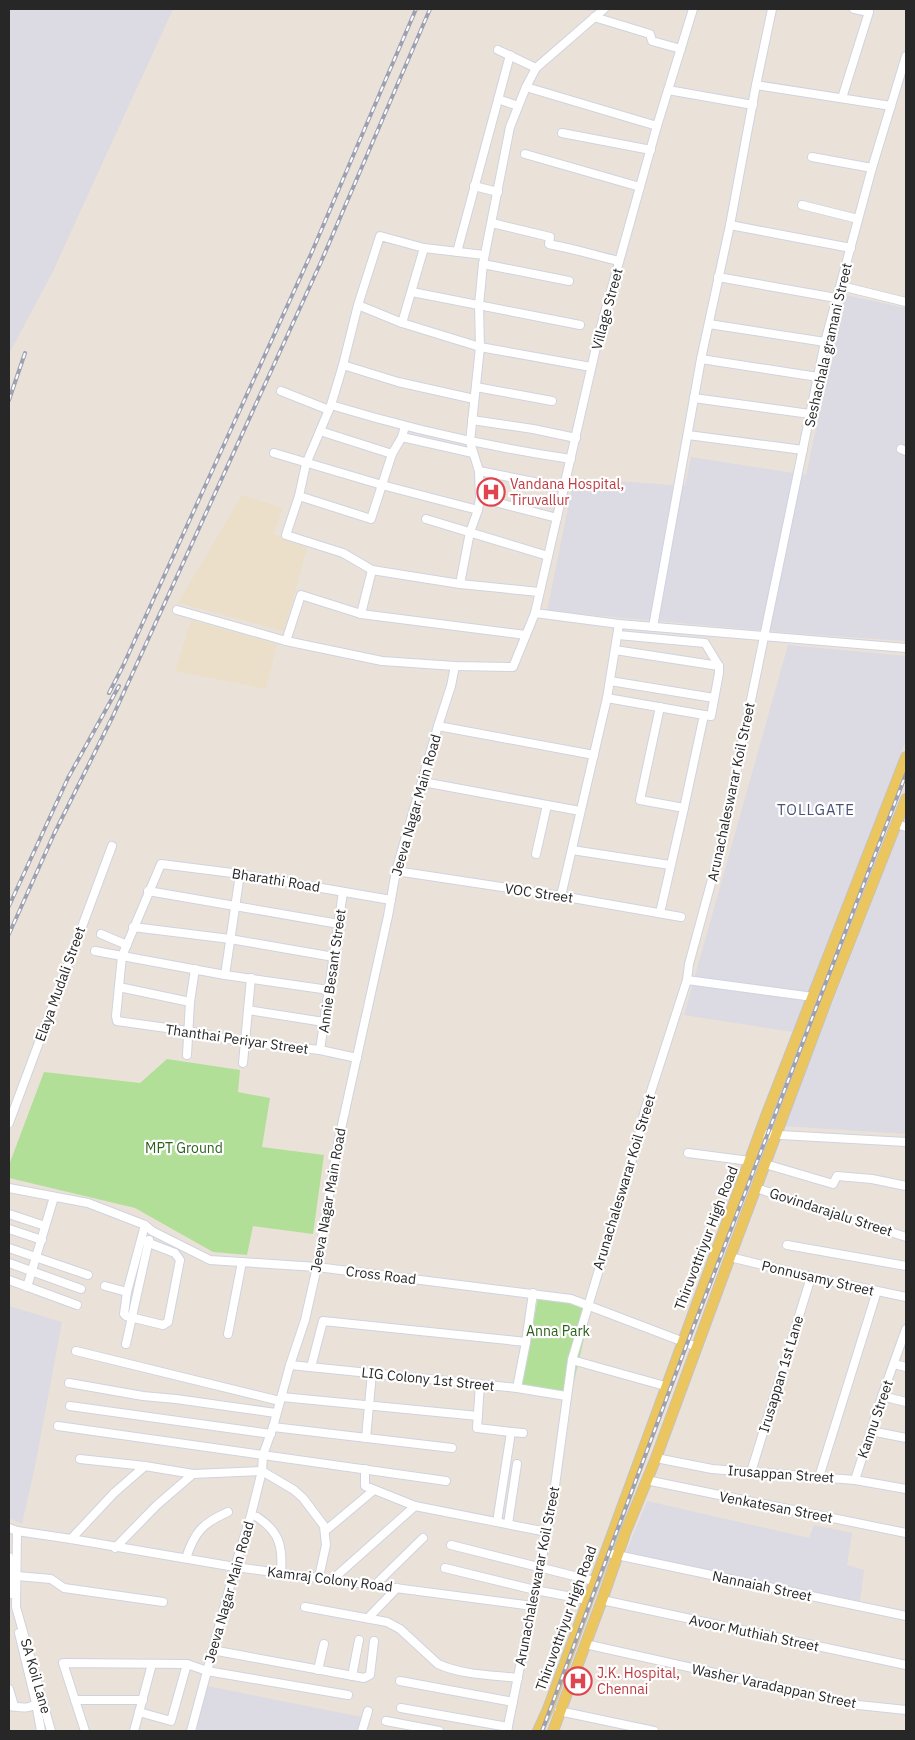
<svg xmlns="http://www.w3.org/2000/svg" width="915" height="1740" viewBox="0 0 915 1740" font-family="'IBM Plex Sans',sans-serif">
	<style>
		.industrial { fill: #dcdae2 }
		.education { fill: #ebdfc9 }
		.green { fill: #b2df97 }
		.lines { fill: none; stroke-linecap: round; stroke-linejoin: round }
		.minor-casing { stroke: #cfd3e0; stroke-width: 10 }
		.major-casing { stroke: #c3c3c3; stroke-width: 12 }
		.minor { stroke: #fff; stroke-width: 8 }
		.major { stroke: #ebc55d; stroke-width: 10 }
		.rail-casing { stroke: #9da0b1; stroke-width: 4 }
		.rail { stroke: #fff; stroke-width: 2; stroke-dasharray: 5.5; stroke-linecap: butt }
		.labels { text-anchor: middle; stroke-width: 4.5; stroke-linejoin: round; paint-order: stroke }
		.street-label { font-size: 14px; fill: #272727; stroke: #fff }
		.health-label { font-size: 14px; fill: #be3a42; stroke: #fff; text-anchor: start }
		.park-label { font-size: 14px; fill: #2c611b; stroke: #fff }
		.neighbourhood-label { font-size: 15px; letter-spacing: 1px; fill: #4a5376; stroke: #fff }
	</style>
	<rect width="100%" height="100%" fill="#eae2d9"/>
	<!-- industrial -->
	<g class="industrial">
		<path d="M9 9H173L52 273 9 354Z"/>
		<path d="M845 295 906 308V641L792 633 547 611 574 478 685 486 691 457 806 475Z"/>
		<path d="M788 645 906 656V740L793 1032 684 1015Z"/>
		<path d="M906 816V1134L784 1126Z"/>
		<path d="M9 1306 62 1322 35 1466 22 1524 9 1518Z"/>
		<path d="M647 1501 809 1538 814 1525 852 1533 847 1565 864 1570 860 1601 625 1555Z"/>
		<path d="M207 1686 367 1718 363 1731H196Z"/>
	</g>
	<!-- education -->
	<g class="education">
		<path d="M242 495 283 508 273 534 308 545 284 631 178 603Z"/>
		<path d="M191 620 277 644 266 689 175 671Z"/>
	</g>
	<!-- green -->
	<g class="green">
		<path d="M167 1059 240 1070 238 1092 270 1098 262 1147 324 1155 313 1234 253 1226 247 1255 213 1252 135 1208 9 1178V1165L44 1072 140 1083Z"/>
		<path d="M538 1298 580 1302 590 1313 571 1394 521 1385Z"/>
	</g>
	<g class="lines">
		<!-- minor casing -->
		<g class="minor-casing">
			<g id="minor">
				<path d="M594 17 650 34 652 41 681 49"/>
				<path d="M498 50 536 68"/>
				<path d="M756 85 891 106"/>
				<path d="M526 87 657 126"/>
				<path d="M668 90 753 105"/>
				<path d="M842 98 869 12 854 9"/>
				<path d="M498 99 518 106"/>
				<path d="M562 133 651 150"/>
				<path d="M525 154 640 187"/>
				<path d="M812 157 872 168"/>
				<path d="M474 186 498 192"/>
				<path d="M802 205 858 219"/>
				<path d="M492 223 550 237 549 244 553 245C575 249 597 256 619 261"/>
				<path d="M730 225 851 248"/>
				<path d="M457 252 510 55"/>
				<path d="M484 255 424 248 380 236 358 305 343 365 331 405 306 464 299 496 286 535 343 553 372 570 460 584 539 592"/>
				<path d="M483 264 569 281"/>
				<path d="M718 277 836 298"/>
				<path d="M841 286 906 302"/>
				<path d="M412 292 580 325"/>
				<path d="M358 305 402 323 480 347 591 367"/>
				<path d="M402 323 424 248"/>
				<path d="M709 324 825 342"/>
				<path d="M701 359 818 377"/>
				<path d="M343 365 398 382 474 399"/>
				<path d="M476 387 552 401"/>
				<path d="M281 391 329 410"/>
				<path d="M694 398 810 414"/>
				<path d="M331 405C410 429 489 447 571 459"/>
				<path d="M472 420 533 429 576 438"/>
				<path d="M320 431 392 454"/>
				<path d="M688 435 803 450"/>
				<path d="M402 437 473 453"/>
				<path d="M901 449 906 451"/>
				<path d="M274 453 382 485 478 510"/>
				<path d="M479 471 565 488"/>
				<path d="M299 496 371 519 392 454 402 437 405 426"/>
				<path d="M480 498 557 518"/>
				<path d="M426 519 548 556"/>
				<path d="M460 584 470 532 478 510 480 498 479 471 470 442 480 347 479 305 483 264 510 127 526 87 536 68 604 9"/>
				<path d="M177 610 286 641 382 661 455 666 513 667 535 613 600 330 657 126 693 9"/>
				<path d="M535 613 619 624 906 648"/>
				<path d="M361 614 372 570"/>
				<path d="M653 627 701 359 730 225 756 85 772 9"/>
				<path d="M618 635 705 643 719 666V673L711 716 704 715"/>
				<path d="M286 641 301 595 361 614 526 635"/>
				<path d="M615 650 719 666"/>
				<path d="M610 681 714 698"/>
				<path d="M607 698 704 715 684 808 660 913"/>
				<path d="M660 707 640 800 684 808"/>
				<path d="M438 726 594 755"/>
				<path d="M423 782 580 811"/>
				<path d="M896 824 906 827"/>
				<path d="M572 850 670 865"/>
				<path d="M536 854 547 805"/>
				<path d="M396 871 561 896 681 917"/>
				<path d="M148 891 339 924"/>
				<path d="M561 896 607 698 619 624"/>
				<path d="M133 927 230 939 334 957"/>
				<path d="M101 934 127 945"/>
				<path d="M95 951 225 975 329 990"/>
				<path d="M225 975 240 874"/>
				<path d="M687 980 813 997"/>
				<path d="M119 987 190 1002"/>
				<path d="M248 1010 324 1022"/>
				<path d="M320 1050 343 892"/>
				<path d="M187 1055 190 1002 195 969"/>
				<path d="M357 1058 320 1050 244 1042 188 1031 117 1021 116 1016 122 956 161 864 240 874 391 900"/>
				<path d="M243 1063 251 978"/>
				<path d="M9 1123 112 846"/>
				<path d="M760 1134 906 1142"/>
				<path d="M688 1153 750 1161"/>
				<path d="M765 1164 833 1184 837 1176 872 1179 906 1186"/>
				<path d="M9 1188 88 1203 145 1225 152 1231 210 1260 317 1267 571 1299 697 1347"/>
				<path d="M756 1188 906 1237"/>
				<path d="M9 1214 45 1226"/>
				<path d="M9 1229 42 1240"/>
				<path d="M141 1240 175 1253 180 1260 168 1322 163 1325 126 1316 124 1314 127 1292 145 1225"/>
				<path d="M787 1245 906 1266"/>
				<path d="M9 1248 88 1275"/>
				<path d="M730 1257 811 1277 906 1297"/>
				<path d="M9 1263 81 1289"/>
				<path d="M9 1280 77 1305"/>
				<path d="M105 1286 127 1292"/>
				<path d="M27 1287 54 1197"/>
				<path d="M228 1334 242 1262"/>
				<path d="M126 1344 149 1240"/>
				<path d="M76 1351 280 1401"/>
				<path d="M572 1360 665 1386"/>
				<path d="M894 1364 906 1367"/>
				<path d="M290 1365 517 1388 566 1396"/>
				<path d="M311 1367 323 1321 526 1342"/>
				<path d="M69 1383 143 1396 176 1399 276 1413"/>
				<path d="M480 1384 477 1428 511 1432 497 1522"/>
				<path d="M517 1388 526 1342 533 1293"/>
				<path d="M882 1396 906 1402"/>
				<path d="M282 1397 478 1416"/>
				<path d="M70 1406 271 1434"/>
				<path d="M58 1426 446 1481"/>
				<path d="M273 1427 452 1448"/>
				<path d="M871 1431 906 1438"/>
				<path d="M511 1432 523 1433"/>
				<path d="M366 1438 372 1373"/>
				<path d="M656 1458 712 1469 855 1480 906 1489"/>
				<path d="M80 1459 145 1466 193 1474 262 1471 294 1490 303 1498 324 1526 326 1545 319 1577"/>
				<path d="M365 1469V1486L415 1506 547 1532"/>
				<path d="M751 1472 811 1277"/>
				<path d="M819 1477 877 1291"/>
				<path d="M646 1480 906 1533"/>
				<path d="M855 1480 882 1396 906 1329"/>
				<path d="M257 1517C280 1532 283 1547 281 1574"/>
				<path d="M508 1524 517 1464"/>
				<path d="M9 1528 17 1531 71 1539 235 1567 533 1606"/>
				<path d="M17 1531 16 1607 51 1731"/>
				<path d="M325 1531 374 1490"/>
				<path d="M71 1539 114 1493 145 1466"/>
				<path d="M451 1545 594 1581"/>
				<path d="M115 1548 157 1505 193 1474"/>
				<path d="M612 1554 906 1616"/>
				<path d="M9 1557 12 1594"/>
				<path d="M186 1558C195 1531 203 1523 228 1512"/>
				<path d="M445 1568 535 1590 588 1600"/>
				<path d="M17 1576 51 1579 64 1588 163 1602"/>
				<path d="M333 1579 415 1506"/>
				<path d="M375 1585 423 1538"/>
				<path d="M602 1600 906 1665"/>
				<path d="M305 1607 387 1622 400 1629 438 1664C462 1675 492 1675 518 1678"/>
				<path d="M368 1618 397 1588"/>
				<path d="M585 1644 858 1705 906 1710"/>
				<path d="M212 1650 364 1678 370 1675 374 1641"/>
				<path d="M318 1670 324 1644"/>
				<path d="M352 1676 359 1640"/>
				<path d="M400 1681 513 1702"/>
				<path d="M9 1689 14 1706"/>
				<path d="M75 1700H143"/>
				<path d="M36 1703 41 1731"/>
				<path d="M9 1706C18 1707 30 1710 36 1703L19 1633"/>
				<path d="M401 1708 508 1727"/>
				<path d="M559 1711 654 1731"/>
				<path d="M139 1712 171 1721 187 1664"/>
				<path d="M386 1721 439 1731"/>
				<path d="M85 1731 63 1663 187 1664 207 1671 348 1695"/>
				<path d="M134 1731 152 1664"/>
				<path d="M191 1731 235 1567 251 1515 262 1471 263 1455 273 1427 290 1365 305 1320 317 1267 338 1143 388 916 396 871 438 726 451 686 455 666"/>
				<path d="M362 1731 368 1711"/>
				<path d="M507 1731 552 1508 572 1360 638 1139 645 1110 687 980 689 964 720 850 825 342 872 168 906 56"/>
			</g>
		</g>
		<!-- major casing -->
		<g class="major-casing">
			<g id="major">
				<path d="M538 1731 548 1709 766 1116 906 757"/>
				<path d="M553 1731 602 1600 626 1531 656 1458 730 1257 827 999 906 799"/>
			</g>
		</g>
		<!-- minor -->
		<use href="#minor" class="minor"/>
		<!-- major -->
		<use href="#major" class="major"/>
		<!-- rail casing -->
		<g class="rail-casing">
			<g id="rail">
				<path d="M9 400 25 353"/>
				<path d="M109 693 123 666 311 254 416 9"/>
				<path d="M9 906 68 778 119 686"/>
				<path d="M9 934 54 834 113 716 321 262 430 9"/>
				<path d="M542 1731 685 1349 906 774"/>
			</g>
		</g>
		<!-- rail -->
		<use href="#rail" class="rail"/>
	</g>
	<!-- icons -->
	<defs>
		<g id="hospital-ring" transform="scale(1.4375)"><circle r="9.5" fill="#fff" stroke="#e0444e" stroke-width="1.5"/><path d="M-5-5h3v3.5h4V-5h3V5h-3V1.5h-4V5h-3Z" fill="#e0444e"/></g>
	</defs>
	<g fill-rule="evenodd">
		<use href="#hospital-ring" x="491" y="492"/>
		<use href="#hospital-ring" x="578" y="1681"/>
	</g>
	<g class="labels">
		<!-- street labels -->
		<g class="street-label">
			<text transform="translate(607 309) rotate(-75)" y="5">Village Street</text>
			<text transform="translate(828 345) rotate(-77)" y="5">Seshachala gramani Street</text>
			<text transform="translate(731 792) rotate(-78)" y="5">Arunachaleswarar Koil Street</text>
			<text transform="translate(416 805) rotate(-74)" y="5">Jeeva Nagar Main Road</text>
			<text transform="translate(276 880) rotate(9)" y="5">Bharathi Road</text>
			<text transform="translate(539 893) rotate(8)" y="5">VOC Street</text>
			<text transform="translate(332 971) rotate(-82)" y="5">Annie Besant Street</text>
			<text transform="translate(60 984) rotate(-70)" y="5">Elaya Mudali Street</text>
			<text transform="translate(237 1039) rotate(8)" y="5">Thanthai Periyar Street</text>
			<text transform="translate(624 1182) rotate(-73)" y="5">Arunachaleswarar Koil Street</text>
			<text transform="translate(328 1200) rotate(-80)" y="5">Jeeva Nagar Main Road</text>
			<text transform="translate(831 1212) rotate(18)" y="5">Govindarajalu Street</text>
			<text transform="translate(706 1238) rotate(-69)" y="5">Thiruvottriyur High Road</text>
			<text transform="translate(381 1275) rotate(7)" y="5">Cross Road</text>
			<text transform="translate(818 1278) rotate(13)" y="5">Ponnusamy Street</text>
			<text transform="translate(781 1374) rotate(-73)" y="5">Irusappan 1st Lane</text>
			<text transform="translate(428 1379) rotate(6)" y="5">LIG Colony 1st Street</text>
			<text transform="translate(875 1419) rotate(-71)" y="5">Kannu Street</text>
			<text transform="translate(781 1474) rotate(4)" y="5">Irusappan Street</text>
			<text transform="translate(776 1507) rotate(11)" y="5">Venkatesan Street</text>
			<text transform="translate(537 1576) rotate(-79)" y="5">Arunachaleswarar Koil Street</text>
			<text transform="translate(330 1579) rotate(7)" y="5">Kamraj Colony Road</text>
			<text transform="translate(762 1586) rotate(12)" y="5">Nannaiah Street</text>
			<text transform="translate(229 1592) rotate(-74)" y="5">Jeeva Nagar Main Road</text>
			<text transform="translate(566 1618) rotate(-70)" y="5">Thiruvottriyur High Road</text>
			<text transform="translate(754 1633) rotate(12)" y="5">Avoor Muthiah Street</text>
			<text transform="translate(36 1676) rotate(74)" y="5">SA Koil Lane</text>
			<text transform="translate(774 1686) rotate(12)" y="5">Washer Varadappan Street</text>
		</g>
		<!-- health labels -->
		<g class="health-label">
			<text x="510" y="489">Vandana Hospital,<tspan x="510" dy="16">Tiruvallur</tspan></text>
			<text x="597" y="1678">J.K. Hospital,<tspan x="597" dy="16">Chennai</tspan></text>
		</g>
		<!-- park labels -->
		<g class="park-label">
			<text x="184" y="1153">MPT Ground</text>
			<text x="558" y="1336">Anna Park</text>
		</g>
		<!-- neighbourhood labels -->
		<g class="neighbourhood-label">
			<text x="816" y="815">TOLLGATE</text>
		</g>
	</g>
	<!-- border -->
	<rect width="915" height="1740" fill="none" stroke="#272727" stroke-width="20"/>
</svg>
